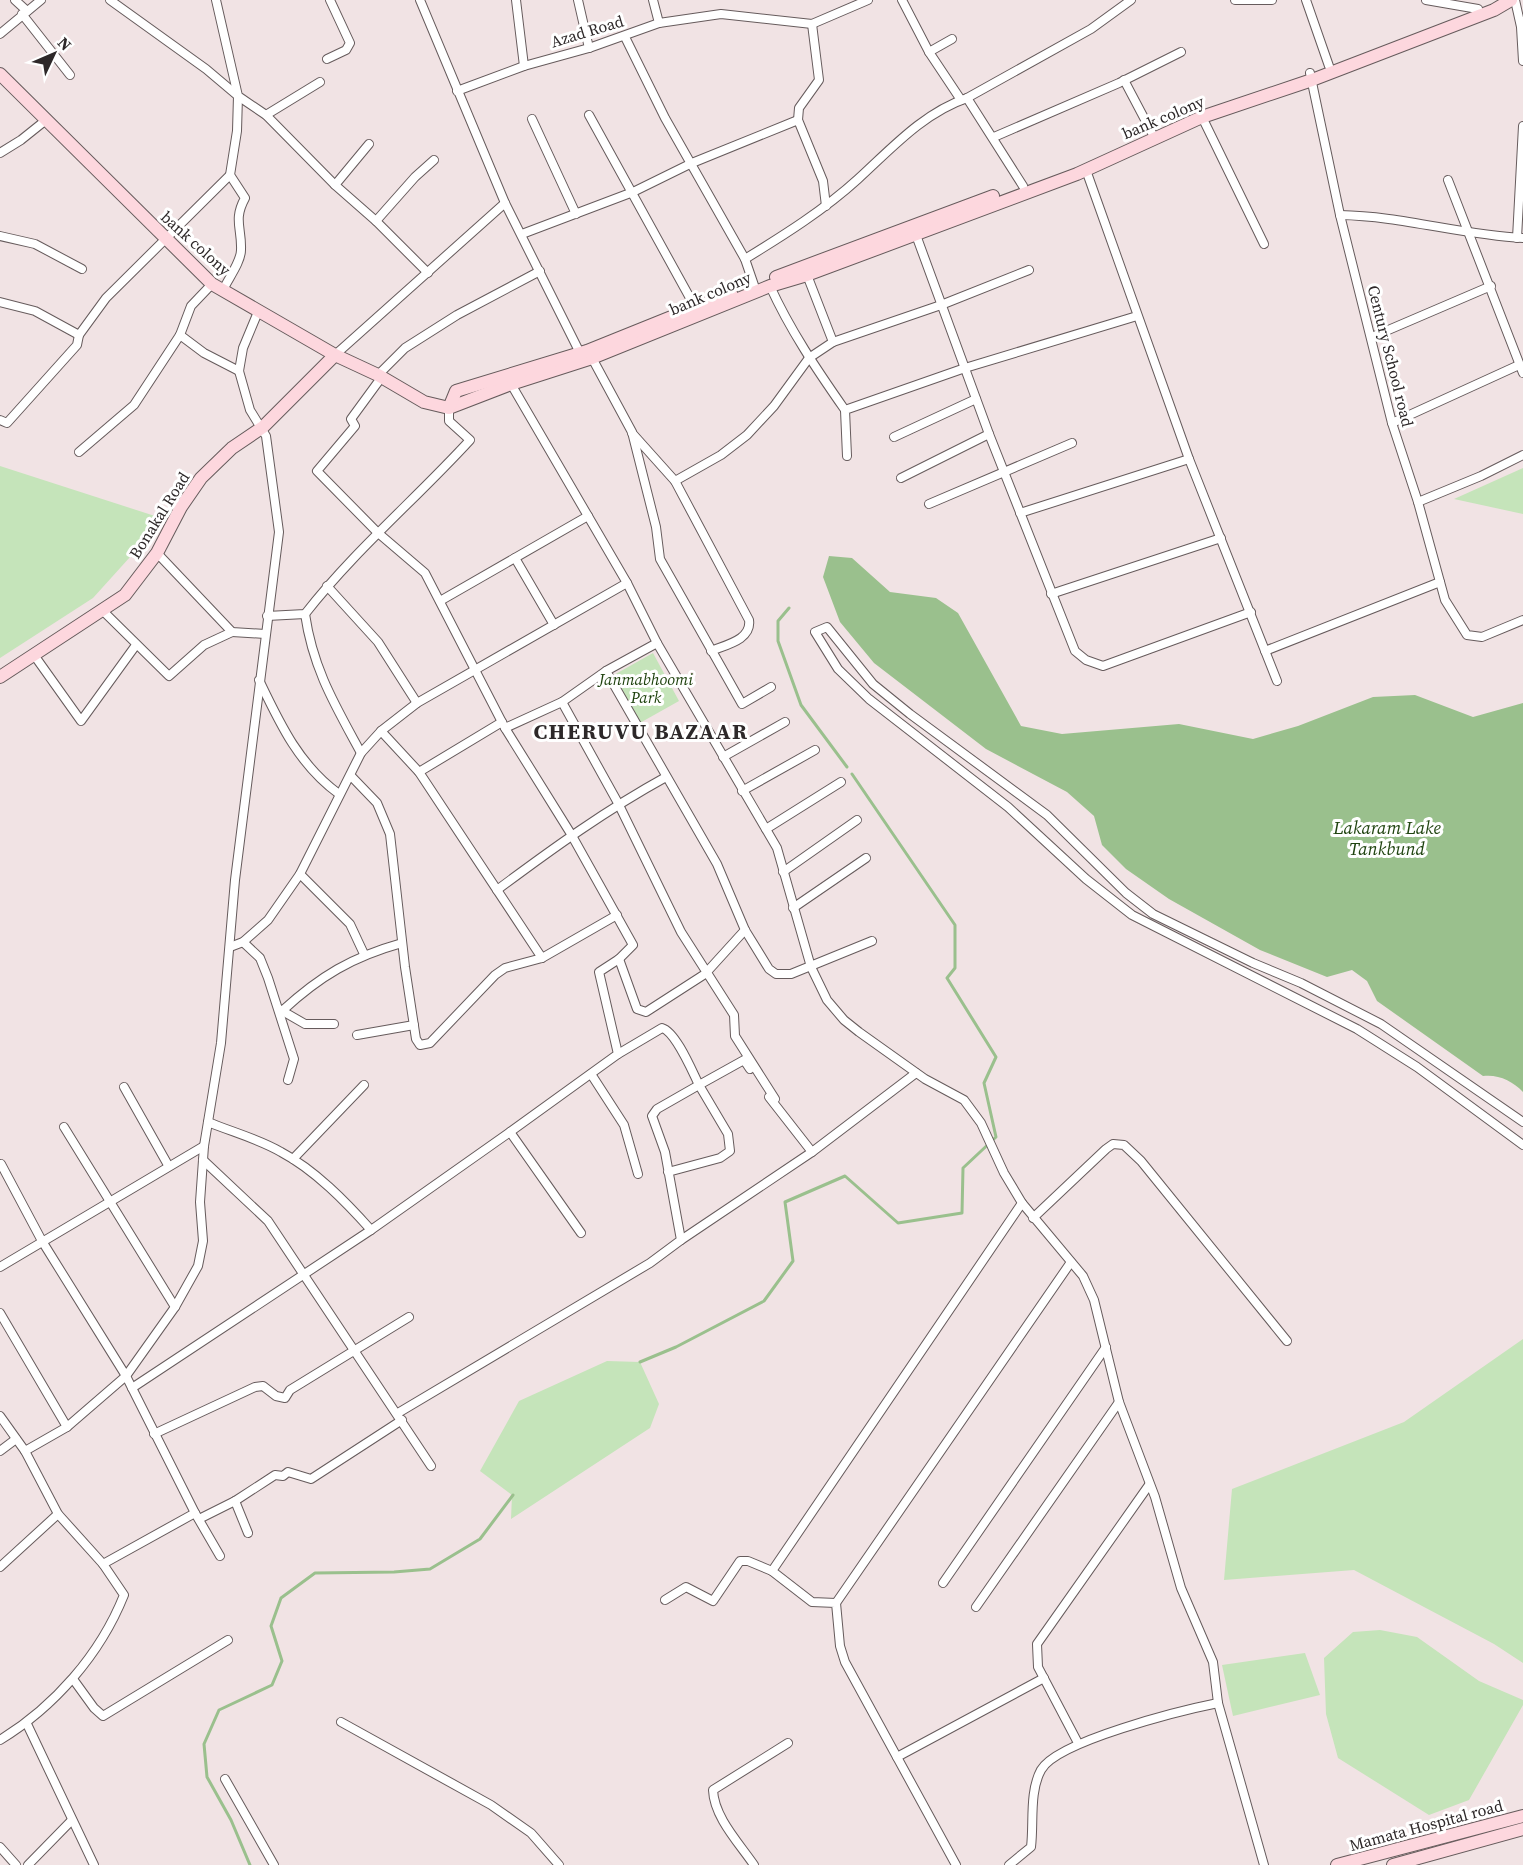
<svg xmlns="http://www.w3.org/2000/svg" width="1523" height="1865" viewBox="0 0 1523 1865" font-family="'Source Serif 4',serif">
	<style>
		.green { fill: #c5e4ba }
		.water { fill: #9ac08d }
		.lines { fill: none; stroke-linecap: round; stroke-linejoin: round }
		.stream { stroke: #9ac08d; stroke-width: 3 }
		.street-casing { stroke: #665b5c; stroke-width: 10 }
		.secondary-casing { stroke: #665b5c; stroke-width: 14 }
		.street { stroke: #fff; stroke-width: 8 }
		.secondary { stroke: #fdd7de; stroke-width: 12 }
		.labels { text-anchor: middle; stroke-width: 6; stroke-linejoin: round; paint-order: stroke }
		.street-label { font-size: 16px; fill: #2d2829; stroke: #fff }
		.park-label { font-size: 16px; font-style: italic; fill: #1b3f0a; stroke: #fff }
		.water-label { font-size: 18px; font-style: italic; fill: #204410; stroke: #fff }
		.district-label { font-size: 22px; font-weight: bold; letter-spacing: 1.5px; fill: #2d2829; stroke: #fff }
	</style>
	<rect width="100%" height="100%" fill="#f1e3e4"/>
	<!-- green -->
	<g class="green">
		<path d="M0 466 158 517 149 536 93 598 0 658Z"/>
		<path d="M1523 468V514L1454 499Z"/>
		<path d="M653 653 679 701 638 724 612 676Z"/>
		<path d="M1523 1339V1663L1494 1644 1354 1570 1224 1580 1232 1489 1404 1422Z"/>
		<path d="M607 1361 640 1362 659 1404 650 1428 511 1519 512 1495 480 1471 519 1401Z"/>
		<path d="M1380 1630 1417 1637 1479 1681 1523 1700V1705L1469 1800 1429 1815 1338 1758 1326 1714 1324 1658 1353 1632Z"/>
		<path d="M1305 1653 1320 1695 1233 1716 1222 1665Z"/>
	</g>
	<!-- water -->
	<path class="water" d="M829 556 852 558 890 592 936 598 958 613 1021 726 1062 734 1179 724 1253 739 1298 726 1373 697 1415 695 1473 717 1523 703V1092C1513 1081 1498 1074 1483 1076L1377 1001 1367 981 1352 970 1327 977 1260 950 1169 899 1126 869 1102 845 1094 816 1067 792 986 749 874 663 840 622 823 577Z"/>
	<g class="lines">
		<!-- stream -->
		<g class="stream">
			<path d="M789 608 778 621V641L801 705 847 767"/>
			<path d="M640 1362 676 1347 764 1301 793 1261 785 1202 845 1176 898 1223 962 1213 963 1168 996 1137 984 1083 996 1057 947 978 955 968V925L852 774"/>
			<path d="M250 1865 231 1820 207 1777 204 1744 219 1710 272 1685 282 1661 271 1626 281 1598 315 1573 394 1572 430 1569 480 1539 513 1495"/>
		</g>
		<!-- street casing -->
		<g class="street-casing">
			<g id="street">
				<path d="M15 0 27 11"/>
				<path d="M110 0 206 69 238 96 237 131 230 175 245 198C233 220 242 228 241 250 241 262 228 279 223 290"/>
				<path d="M216 0 238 96 266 115 335 185 376 221 428 273"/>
				<path d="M420 0 505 203 582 357"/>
				<path d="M516 0 524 66"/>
				<path d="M578 0 589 48"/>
				<path d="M653 0 659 23"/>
				<path d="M902 0 929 52 961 100"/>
				<path d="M1235 0H1272"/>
				<path d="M1306 0 1329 66"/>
				<path d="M1426 0 1478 9"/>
				<path d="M1515 0 1521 27 1523 61"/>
				<path d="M22 14 70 75"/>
				<path d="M812 24 819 80 799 108 798 120 823 181 826 206"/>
				<path d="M0 34 41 0"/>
				<path d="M625 37 665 118 745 259 756 291"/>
				<path d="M929 52 952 39"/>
				<path d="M327 59 346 50 350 43 330 0"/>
				<path d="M1310 73 1340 215 1392 423 1418 502 1445 600 1467 635 1482 637 1523 620"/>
				<path d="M1124 80 1152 133"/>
				<path d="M457 91 524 66 589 48 659 23 721 14 812 24 868 0"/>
				<path d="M266 115 320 82"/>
				<path d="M589 115 695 307"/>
				<path d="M1202 117 1264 244"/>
				<path d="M532 119 576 214"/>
				<path d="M994 137 1119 83 1181 52"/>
				<path d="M0 153 21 140 46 120"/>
				<path d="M1086 170 1189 459 1277 681"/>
				<path d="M1448 180 1523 373"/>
				<path d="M335 185 369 144"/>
				<path d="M1023 186 967 98 1091 29 1131 0"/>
				<path d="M1340 215C1402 216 1461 235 1523 238"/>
				<path d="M376 221 415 177 434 160"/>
				<path d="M522 234 633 192 692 163 798 120"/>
				<path d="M916 235 989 434 1075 651 1086 660 1103 666 1251 612"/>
				<path d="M0 236 35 244 82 269"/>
				<path d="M1517 238 1523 126"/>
				<path d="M745 259C784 235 824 210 858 179 891 149 923 113 967 98"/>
				<path d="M807 275 833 342"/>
				<path d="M770 286C790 330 817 370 845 410"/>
				<path d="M0 302 35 311 79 335"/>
				<path d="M180 335 204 353 239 371"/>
				<path d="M1372 337 1491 286"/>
				<path d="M335 355 505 203"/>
				<path d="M592 358 632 432 656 527 660 559 742 704 771 687"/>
				<path d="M378 375 405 348 457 315 540 271"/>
				<path d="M381 378 351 419 355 426 317 471 377 532 425 573 505 728 571 834 633 945 619 959 599 972 618 1054 510 1132"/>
				<path d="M511 384 627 583 657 643 777 848 811 967 827 1000 844 1020 859 1032 925 1079 964 1100 981 1123 1004 1173 1022 1203 1083 1276 1094 1300 1119 1402 1155 1497 1181 1588 1213 1662 1218 1703 1264 1865"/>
				<path d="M0 420 7 423 77 345 79 335 106 298 230 175"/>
				<path d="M1392 423 1519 365"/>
				<path d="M632 433 675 481 749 620C752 640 725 645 711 651"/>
				<path d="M894 437 976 399"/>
				<path d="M79 452 134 405 180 335 191 306 212 284"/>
				<path d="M847 456 845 410 965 368 1137 316"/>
				<path d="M901 478 989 434"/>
				<path d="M675 481 721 455 747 435 774 406 809 358 833 342 941 305 1029 270"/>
				<path d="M1418 502 1481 476 1523 455"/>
				<path d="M929 504 1072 443"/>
				<path d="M1020 513 1189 459"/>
				<path d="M157 553 232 632 265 634"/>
				<path d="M515 558 554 625"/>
				<path d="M327 586 378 642 417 703"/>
				<path d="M1051 594 1221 538"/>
				<path d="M440 601 588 516"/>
				<path d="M103 611 169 676 204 645 232 632"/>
				<path d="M305 614C313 669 335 705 361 753"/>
				<path d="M267 616 305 614C355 550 416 499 470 440L449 421V408"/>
				<path d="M1265 651 1440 582"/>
				<path d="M34 655 81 721 136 645"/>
				<path d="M606 671 717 864 745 930 769 969 776 974H791L872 941"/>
				<path d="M259 680C280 724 299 765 339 794"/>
				<path d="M562 702 618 803 681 932 734 1015 735 1036 775 1099"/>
				<path d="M505 728 562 702 606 671 657 643"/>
				<path d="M381 731 419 772 542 958"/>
				<path d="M723 757 785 722"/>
				<path d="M419 772 502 722"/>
				<path d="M351 776 377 803 390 834 405 967 416 1039 420 1045 430 1043 495 975 505 968 542 958 617 915"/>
				<path d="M742 791 815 750"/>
				<path d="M766 829 841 782"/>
				<path d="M783 872 857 820"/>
				<path d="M300 874 350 924 364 954"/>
				<path d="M497 890C552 849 606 810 666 777"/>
				<path d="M793 908 866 858"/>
				<path d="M243 942 260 958 268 978 294 1059 288 1080"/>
				<path d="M230 947 243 942 268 920 300 874 361 753 381 731 417 703 627 583"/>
				<path d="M619 959 637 1009 646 1012 705 974 745 930"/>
				<path d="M279 1009 305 1024H334"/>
				<path d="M282 1011C320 976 352 957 402 943"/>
				<path d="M357 1035 414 1025"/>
				<path d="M618 1054 662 1028C676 1032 692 1071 699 1085L744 1060 750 1069"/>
				<path d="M591 1074 624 1125 638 1174"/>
				<path d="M124 1087 168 1165"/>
				<path d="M769 1097 812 1152 916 1073"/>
				<path d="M208 1122C232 1132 259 1139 281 1152 315 1170 346 1202 371 1230"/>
				<path d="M1523 1122 1381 1024 1301 983 1253 963 1153 914 1126 893 1047 815 910 714 873 684 827 627 815 632 838 669 869 699 1008 807 1086 879 1132 915 1357 1029 1417 1067 1523 1145"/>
				<path d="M64 1127 175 1307"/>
				<path d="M293 1159 364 1085"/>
				<path d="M203 1160 268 1221 431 1466"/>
				<path d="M1 1164 42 1241 126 1376 195 1513 220 1556"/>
				<path d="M1033 1218 1106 1149 1113 1144 1124 1145 1141 1161 1287 1341"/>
				<path d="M681 1240 812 1152"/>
				<path d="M0 1267 204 1146"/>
				<path d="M0 1313 67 1427"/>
				<path d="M132 1388 371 1230 510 1132 581 1233"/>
				<path d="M398 1413 650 1263 681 1240 665 1152 652 1116 657 1109 699 1085 728 1134 730 1151 720 1158 668 1172"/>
				<path d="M0 1416 25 1451 58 1514 103 1564 124 1595C100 1655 54 1707 0 1740"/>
				<path d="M154 1434 255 1387 263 1386 276 1396 285 1398 290 1390 409 1317"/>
				<path d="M0 1451 16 1439"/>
				<path d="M25 1451 67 1427 126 1376 175 1307 198 1266 203 1241 200 1202 204 1146 221 1043 235 880 279 532 266 436 250 410 239 371 243 348 258 312"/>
				<path d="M235 1501 248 1533"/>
				<path d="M199 1519 235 1501 275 1475 283 1476 288 1472 311 1479 402 1420"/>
				<path d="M103 1564 195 1513"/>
				<path d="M0 1567 58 1514"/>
				<path d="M943 1583 1106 1347"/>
				<path d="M665 1600 686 1587 713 1601 740 1561H748L772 1571"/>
				<path d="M836 1603 1071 1262"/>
				<path d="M976 1607 1119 1402"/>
				<path d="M73 1679 94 1708 103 1716 228 1640"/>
				<path d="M341 1722 491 1805 531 1833 559 1865"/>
				<path d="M27 1724 94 1865"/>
				<path d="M1078 1743 1038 1667 1037 1644 1149 1485"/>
				<path d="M897 1757 1044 1678"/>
				<path d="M225 1779 274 1865"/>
				<path d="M0 1847 16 1865"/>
				<path d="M28 1865 72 1820"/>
				<path d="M754 1865C739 1843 714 1817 713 1790L788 1743"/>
				<path d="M956 1865 845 1662 840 1646 836 1603 812 1602 772 1571 1022 1203"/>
				<path d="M1009 1865 1031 1847C1034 1823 1029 1792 1041 1770 1057 1741 1183 1710 1218 1703"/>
			</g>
		</g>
		<!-- secondary casing -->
		<g class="secondary-casing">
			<g id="secondary">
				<path d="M0 74 212 284 335 355 378 375 424 402 449 408 511 384 592 358 770 286 807 275 1077 174 1202 117 1312 80 1494 10 1511 0"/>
				<path d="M776 277 993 196"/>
				<path d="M449 408 456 391 587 351 731 293"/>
				<path d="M0 677 125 595 157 553 181 507 201 478 232 448 263 427 335 355"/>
				<path d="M1337 1865 1523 1816"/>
				<path d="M1393 1865 1523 1829"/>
			</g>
		</g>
		<!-- street -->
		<use href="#street" class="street"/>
		<!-- secondary -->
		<use href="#secondary" class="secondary"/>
	</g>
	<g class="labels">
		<!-- street labels -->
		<g class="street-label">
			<text transform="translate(587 31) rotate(-17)" y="6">Azad Road</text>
			<text transform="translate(1163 117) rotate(-23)" y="6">bank colony</text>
			<text transform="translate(196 243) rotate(42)" y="6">bank colony</text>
			<text transform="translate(710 293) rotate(-23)" y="6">bank colony</text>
			<text transform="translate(1391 356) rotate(76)" y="6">Century School road</text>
			<text transform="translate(159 515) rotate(-58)" y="6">Bonakal Road</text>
			<text transform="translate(1426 1825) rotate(-15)" y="6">Mamata Hospital road</text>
		</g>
		<!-- park labels -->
		<g class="park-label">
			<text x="646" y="685">Janmabhoomi<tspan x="646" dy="18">Park</tspan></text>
		</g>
		<!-- water labels -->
		<g class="water-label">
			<text x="1387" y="834">Lakaram Lake<tspan x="1387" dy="21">Tankbund</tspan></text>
		</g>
		<!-- district labels -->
		<g class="district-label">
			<text x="641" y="739">CHERUVU BAZAAR</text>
		</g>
	</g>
	<!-- north arrow -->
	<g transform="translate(54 54) rotate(46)" stroke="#ffffff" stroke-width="4.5" paint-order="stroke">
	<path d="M0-4.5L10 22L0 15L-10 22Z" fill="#2d2829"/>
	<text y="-9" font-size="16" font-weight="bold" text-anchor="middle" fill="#2d2829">N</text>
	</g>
</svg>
